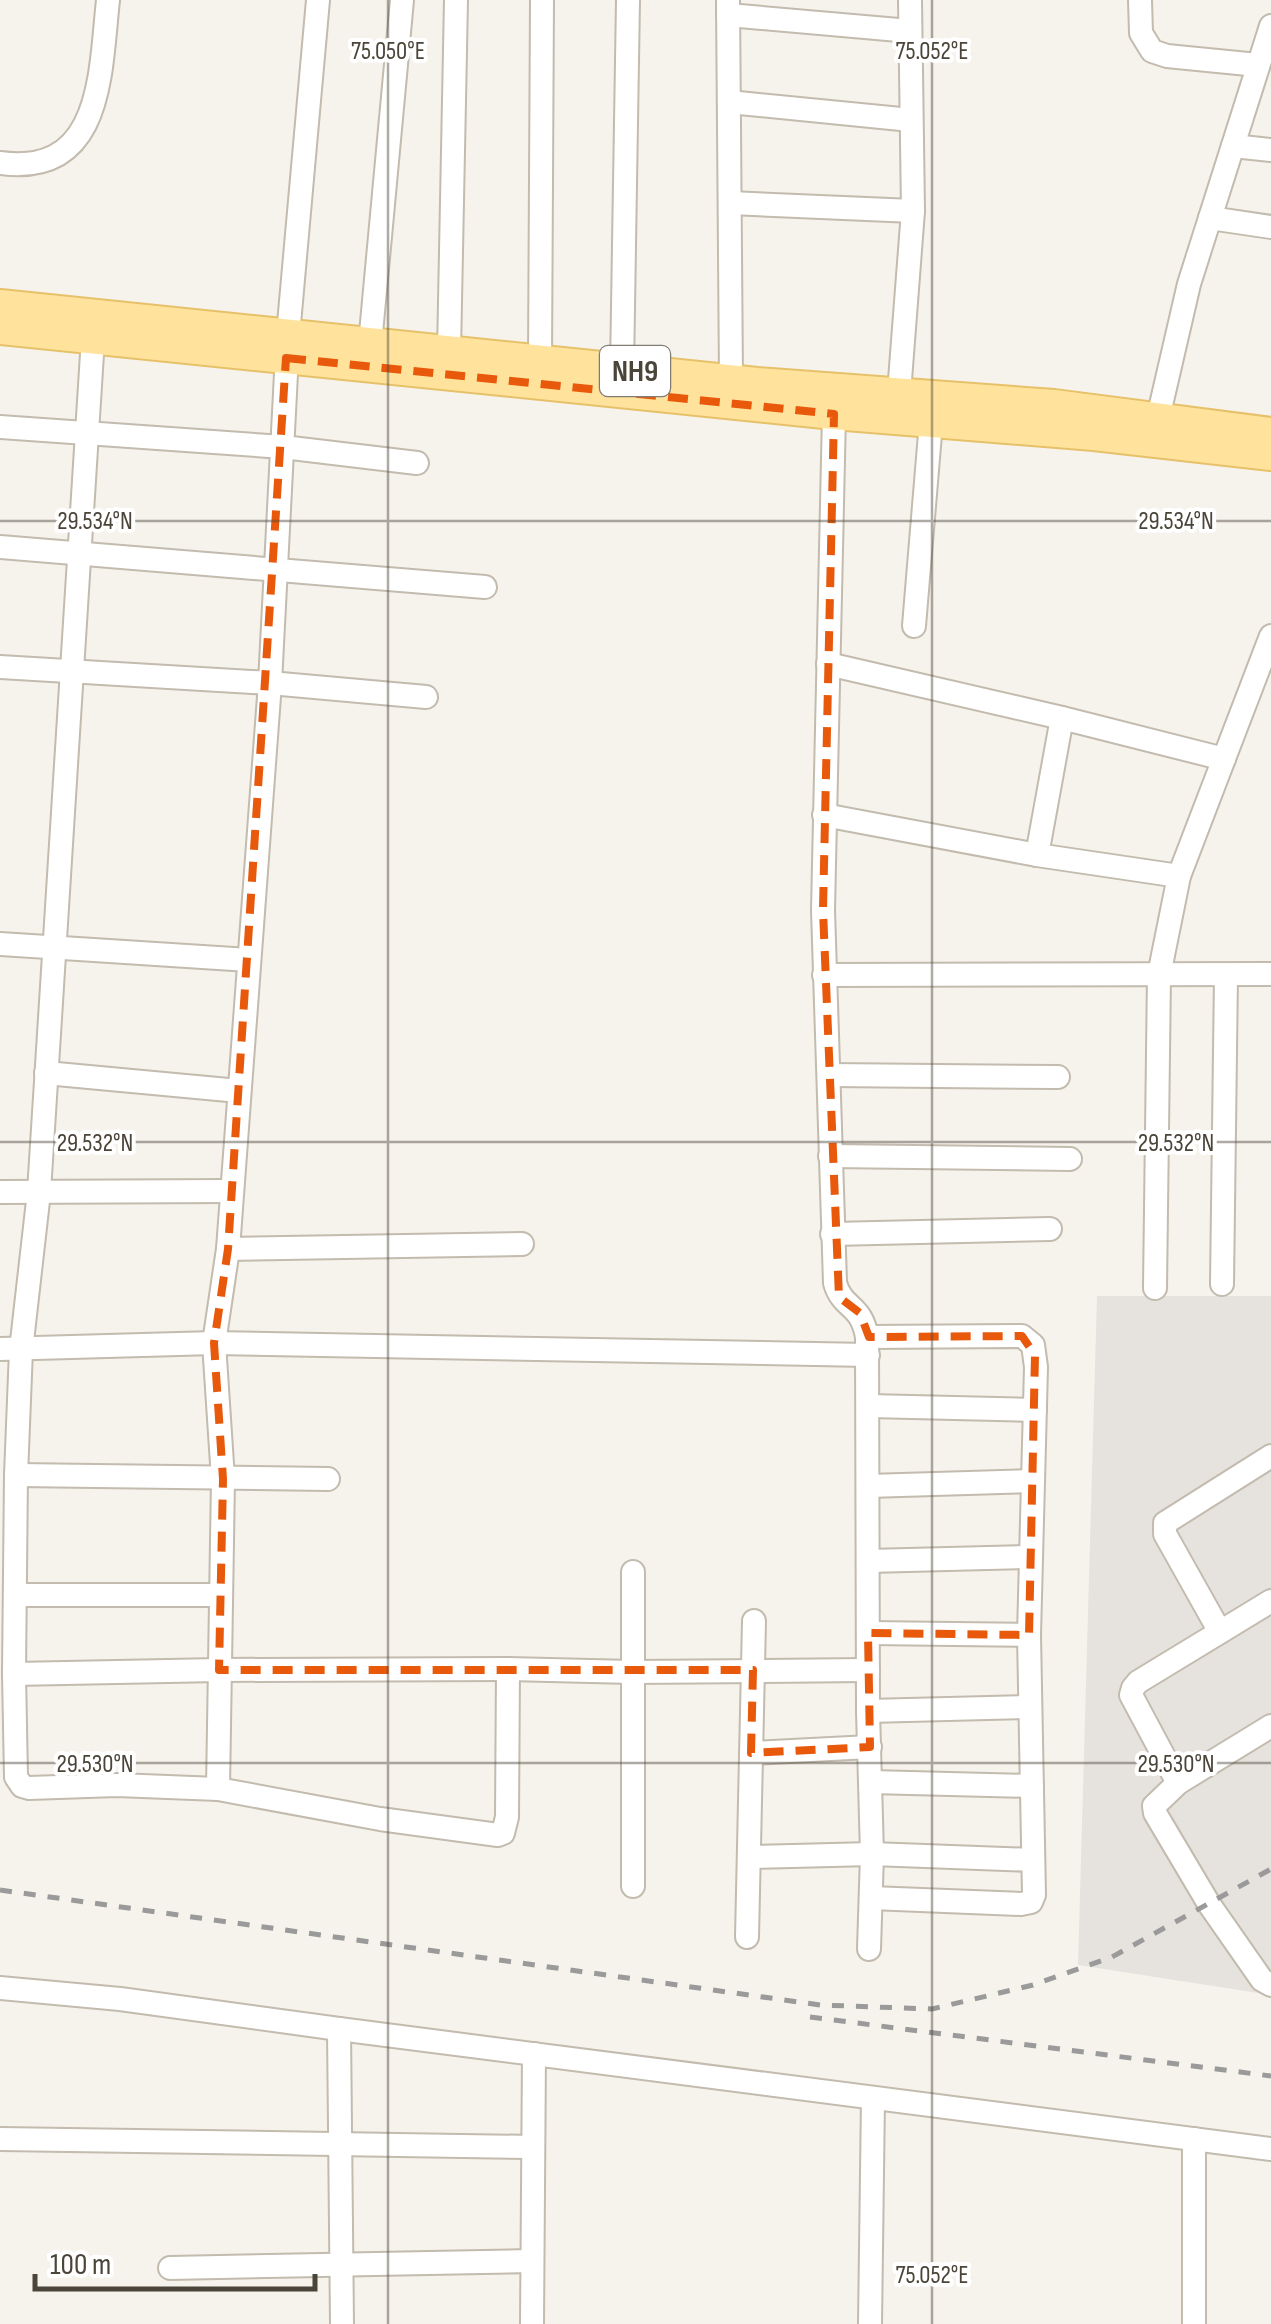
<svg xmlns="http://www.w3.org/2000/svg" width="1271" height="2324" viewBox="0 0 1271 2324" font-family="'Sofia Sans Condensed',sans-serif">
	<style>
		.industrial { fill: #e6e2dd }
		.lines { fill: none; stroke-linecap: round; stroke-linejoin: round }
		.minor-casing { stroke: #c2bbae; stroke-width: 26 }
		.major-casing { stroke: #e6c16a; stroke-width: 34 }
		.minor { stroke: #fff; stroke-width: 22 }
		.major { stroke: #ffe39c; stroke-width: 30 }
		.rail { stroke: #9a9a9a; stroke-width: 5; stroke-dasharray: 12 12; stroke-linecap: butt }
		.marked { fill: none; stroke: #e8590c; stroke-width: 8; stroke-dasharray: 20 12; stroke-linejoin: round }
		.ticks { fill: none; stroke: #4b4439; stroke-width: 2.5; stroke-opacity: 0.45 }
		.labels { text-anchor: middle; stroke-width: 8; stroke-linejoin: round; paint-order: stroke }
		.shield { fill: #fff; stroke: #817c74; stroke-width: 2.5 }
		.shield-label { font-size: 30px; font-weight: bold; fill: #4b4439 }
		.ticks-label { font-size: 25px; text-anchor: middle; fill: #4b4439; stroke: #fff; stroke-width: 8; stroke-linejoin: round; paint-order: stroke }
	</style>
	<rect width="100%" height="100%" fill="#f6f3ec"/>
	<!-- industrial -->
	<path class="industrial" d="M1097 1296H1271V1995L1078 1965Z"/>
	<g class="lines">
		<!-- minor casing -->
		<g class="minor-casing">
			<g id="minor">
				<path d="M728 0 731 380"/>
				<path d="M1140 0 1141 33 1152 51 1167 56 1258 65"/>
				<path d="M728 15 910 31"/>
				<path d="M729 102 911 120"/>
				<path d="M1233 146 1271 150"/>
				<path d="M0 163C103 177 100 73 108 0"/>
				<path d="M730 203 913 211"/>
				<path d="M1210 218 1271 227"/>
				<path d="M93 338 39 1192 21 1350 16 1475 14 1674 16 1777 22 1786 29 1788 117 1785 218 1789 380 1819 498 1835 503 1833 507 1817 508 1669"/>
				<path d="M370 344 402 0"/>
				<path d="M449 352 456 0"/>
				<path d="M540 361 542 0"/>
				<path d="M622 369 628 0"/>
				<path d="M899 393 913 211 910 0"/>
				<path d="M834 414 823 910 835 1283C843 1310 861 1303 867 1337L868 1711 872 1854 869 1949"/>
				<path d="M1158 418 1189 284 1271 26"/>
				<path d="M0 427 283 447 417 463"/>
				<path d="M0 547 485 587"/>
				<path d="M914 626 931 422"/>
				<path d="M828 664 1062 718 1224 759"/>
				<path d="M0 667 270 683 426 697"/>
				<path d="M824 815 1037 855 1179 876"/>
				<path d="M1037 855 1062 718"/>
				<path d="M0 944 249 960"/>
				<path d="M824 975 1271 974"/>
				<path d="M46 1073 239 1091"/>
				<path d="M829 1075 1058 1077"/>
				<path d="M830 1156 1070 1159"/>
				<path d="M0 1192 232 1191"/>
				<path d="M832 1234 1050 1229"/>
				<path d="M228 1249 522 1244"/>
				<path d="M1222 1284 1226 975"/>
				<path d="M1155 1288 1159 975 1179 876 1271 636"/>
				<path d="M867 1337 1022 1336 1033 1345 1036 1367 1029 1635 1034 1895 1031 1902 1021 1904 871 1898"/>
				<path d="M0 1349 214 1343 868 1355"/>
				<path d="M869 1406 1035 1410"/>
				<path d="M16 1475 328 1479"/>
				<path d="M868 1486 1033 1481"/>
				<path d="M868 1561 1031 1557"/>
				<path d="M633 1572V1886"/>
				<path d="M15 1595H220"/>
				<path d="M1220 1632 1165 1534V1523L1271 1456"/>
				<path d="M868 1633 1029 1635"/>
				<path d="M14 1674 219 1670 508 1669 632 1672 868 1670"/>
				<path d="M868 1711 1029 1707"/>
				<path d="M1271 1726 1178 1783 1154 1806 1155 1813 1209 1904 1262 1980 1271 1985"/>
				<path d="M751 1753 870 1747"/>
				<path d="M871 1782 1032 1786"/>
				<path d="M1178 1783 1131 1695 1133 1688 1138 1682 1271 1601"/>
				<path d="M218 1789 223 1479 214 1343 228 1249 270 683 288 335 318 0"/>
				<path d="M749 1857 872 1854 1033 1860"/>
				<path d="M747 1937 754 1621"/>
				<path d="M0 1988 120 1999 339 2029 1271 2149"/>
				<path d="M339 2029 342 2324"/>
				<path d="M0 2139 533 2147"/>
				<path d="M1194 2139V2324"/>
				<path d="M170 2268 531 2261"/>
				<path d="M532 2324 534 2054"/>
				<path d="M870 2324 873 2098"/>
			</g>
		</g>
		<!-- major casing -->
		<g class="major-casing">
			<g id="major">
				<path d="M0 305 757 383 1054 405 1271 433"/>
				<path d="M0 329 834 414 1094 435 1271 455"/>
			</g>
		</g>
		<!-- minor -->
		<use href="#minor" class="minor"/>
		<!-- major -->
		<use href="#major" class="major"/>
		<!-- rail -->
		<g class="rail">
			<path d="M0 1890 820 2005 932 2009 1033 1985 1112 1957 1271 1869"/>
			<path d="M810 2017 1271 2076"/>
		</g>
	</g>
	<!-- marked area -->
	<path class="marked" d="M286 358 834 414 823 910 839 1297 860 1313 869 1337 1022 1336 1035 1355 1029 1635 868 1633 870 1747 751 1753 753 1670H219L223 1479 214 1343 228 1249Z"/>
	<!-- ticks -->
	<path class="ticks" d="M388 0V2324M932 0V2324M0 521H1271M0 1142H1271M0 1763H1271"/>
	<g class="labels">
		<!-- shield labels -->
		<rect class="shield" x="600" y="346" width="70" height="50" rx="8"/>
		<g class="shield-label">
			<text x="635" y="381">NH9</text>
		</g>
	</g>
	<g class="ticks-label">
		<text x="388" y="59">75.050°E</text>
		<text x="932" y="59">75.052°E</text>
		<text x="95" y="529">29.534°N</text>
		<text x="1176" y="529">29.534°N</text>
		<text x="95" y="1151">29.532°N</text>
		<text x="1176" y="1151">29.532°N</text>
		<text x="95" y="1772">29.530°N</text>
		<text x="1176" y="1772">29.530°N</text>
		<text x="932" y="2283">75.052°E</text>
	</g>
	<!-- scale -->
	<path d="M35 2274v15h280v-15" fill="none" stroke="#4b4439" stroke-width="5"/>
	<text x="50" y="2274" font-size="30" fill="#4b4439" stroke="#ffffff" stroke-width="8" paint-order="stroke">100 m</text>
</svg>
